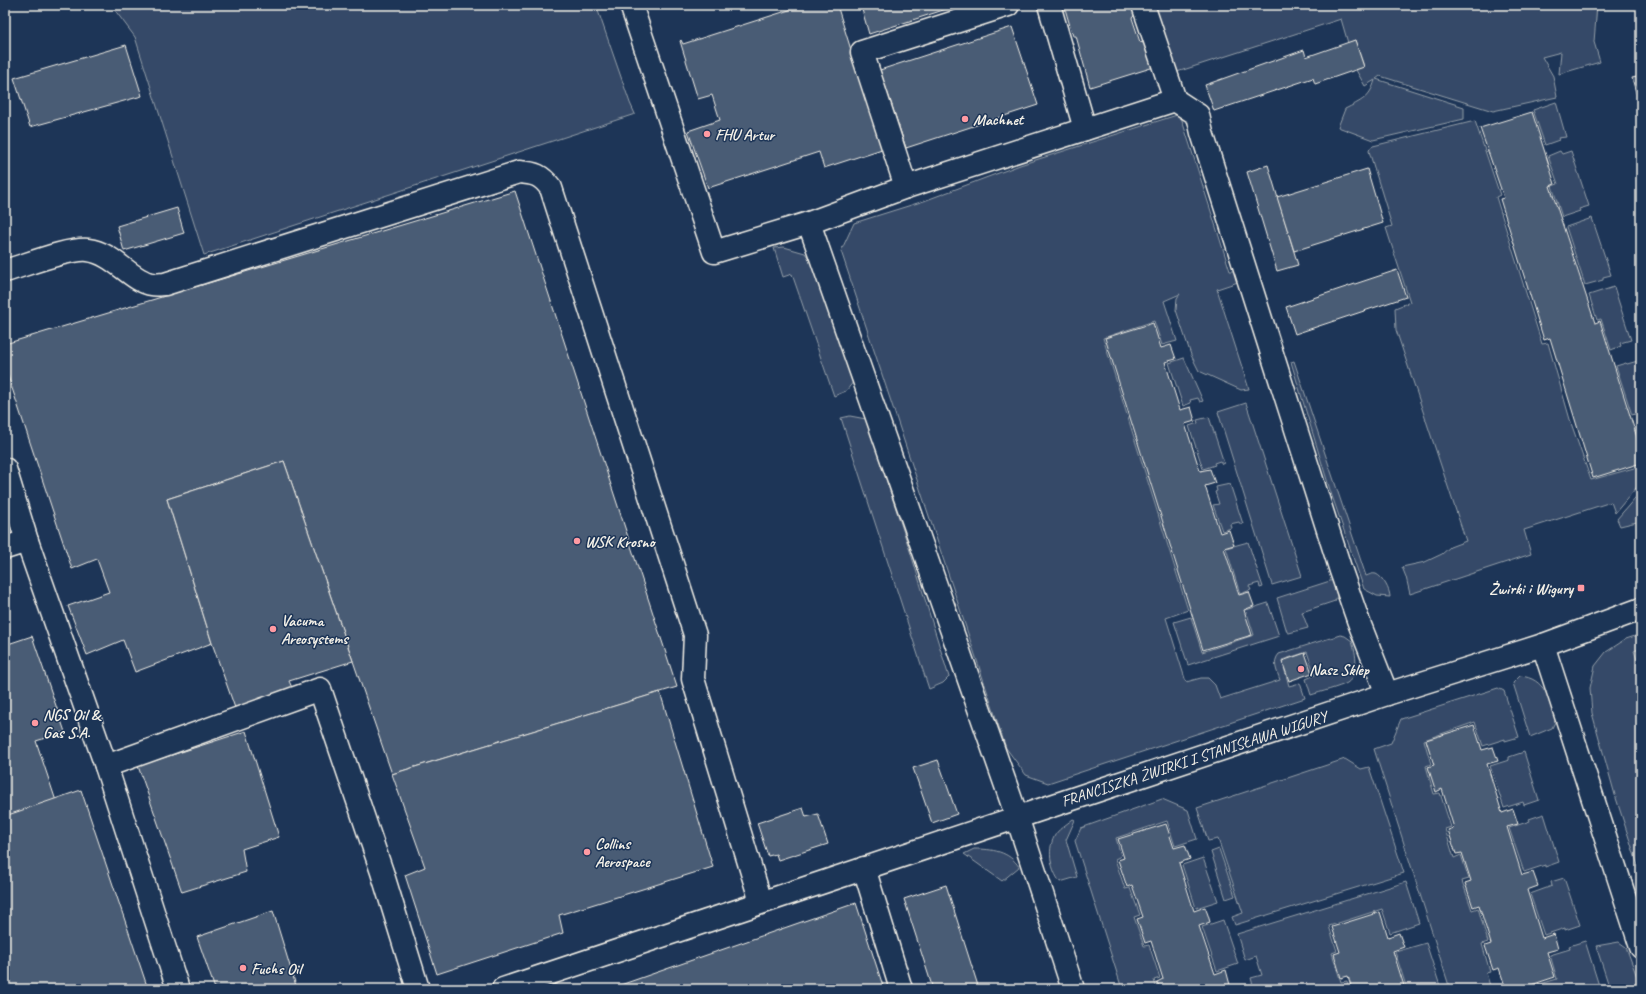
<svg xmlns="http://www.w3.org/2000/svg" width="1646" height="994" viewBox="0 0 1646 994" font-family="Caveat,sans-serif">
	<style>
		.green { fill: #354a67; stroke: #949ea8 }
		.building { fill: #485b74; stroke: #f4f1e8 }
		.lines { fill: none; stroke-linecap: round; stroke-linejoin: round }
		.minor-casing { stroke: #f4f1e8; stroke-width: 25 }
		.minor { stroke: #1d3557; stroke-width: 22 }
		.poi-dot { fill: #ff9aa2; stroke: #1d3557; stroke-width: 1.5 }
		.labels { text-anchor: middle; stroke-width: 3; stroke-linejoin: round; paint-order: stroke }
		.poi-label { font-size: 16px; font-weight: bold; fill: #f4f1e8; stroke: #1d3557; text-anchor: start }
		.street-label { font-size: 16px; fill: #f4f1e8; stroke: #1d3557 }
	</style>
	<rect width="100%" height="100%" fill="#1d3557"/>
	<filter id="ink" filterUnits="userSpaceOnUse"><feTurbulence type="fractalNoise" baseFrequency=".025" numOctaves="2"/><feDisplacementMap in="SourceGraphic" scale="8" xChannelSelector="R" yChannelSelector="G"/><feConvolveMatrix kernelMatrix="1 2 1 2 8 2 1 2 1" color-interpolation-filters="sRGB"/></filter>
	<g filter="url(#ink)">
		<!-- green -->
		<g class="green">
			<path d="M111 5H596L630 103 635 114 204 255 135 37Z"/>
			<path d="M1154 5H1597L1594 42 1600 62 1559 74 1561 52 1542 57 1553 76 1557 97 1493 111 1380 76 1376 79 1464 107V119L1373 140 1338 127 1345 109C1361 101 1370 98 1375 80L1365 86 1356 70 1364 66 1355 40 1348 43 1341 19 1177 72Z"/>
			<path d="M1556 102 1566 137 1558 138 1559 140 1545 145 1533 110Z"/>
			<path d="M1180 114 1230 271H1234L1238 282 1217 289 1249 389 1241 390 1199 371 1191 355 1176 310 1177 298 1180 294 1164 301 1177 341 1162 345 1154 321 1103 338 1188 610 1166 618 1186 682 1201 678H1208L1215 685 1220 699 1280 680C1277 671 1272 662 1279 654L1340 635 1345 636 1352 641C1356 653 1360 674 1347 683 1340 687 1320 692 1311 695L1306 679 1315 675 1307 652 1282 660 1289 686 1300 683 1305 698 1048 783 1026 775 1006 748 841 251 854 223 924 201 1020 165Z"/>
			<path d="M1475 121 1500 195 1496 197 1542 344 1548 343 1571 423 1591 480 1641 466V482L1615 513 1611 502 1524 530 1531 554 1410 594 1406 577 1402 567 1425 562 1442 554 1450 547 1466 541 1396 330 1395 308 1410 302 1386 228 1392 226 1369 151 1370 148 1373 146Z"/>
			<path d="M1560 151 1562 154 1571 151 1589 206 1579 209 1580 211 1562 217 1552 186 1558 184 1548 156Z"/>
			<path d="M1592 218 1611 275 1603 277V280L1585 285 1566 227Z"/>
			<path d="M784 247 805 253 810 260 854 381 846 391 834 396 792 274 783 277 774 248Z"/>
			<path d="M1614 287 1631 340 1620 343 1621 346 1611 350 1601 319 1597 320 1589 295Z"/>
			<path d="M1184 358 1203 401 1200 402 1198 398 1190 400 1191 403 1183 406 1169 363Z"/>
			<path d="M1294 361 1366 576C1369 575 1372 573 1376 574 1383 577 1390 590 1390 597L1377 596 1364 589 1330 490 1291 362Z"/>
			<path d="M1638 361 1641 370V412L1632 415 1616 366 1626 363 1627 364Z"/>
			<path d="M1246 403 1302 576 1272 585 1218 412Z"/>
			<path d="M850 416 866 419 911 554 949 677 943 683 929 689 841 418Z"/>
			<path d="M1209 417 1224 463 1222 464 1220 461 1214 463 1215 465 1203 469 1189 426 1198 423 1197 420Z"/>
			<path d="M1230 484 1243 524 1241 525 1239 522 1230 524 1231 528 1222 531 1213 505 1219 504 1215 492 1217 491 1216 487Z"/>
			<path d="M1641 491V521L1620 526 1617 519Z"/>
			<path d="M1248 542 1263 587 1260 588 1259 583 1249 586 1251 590 1240 594 1226 548Z"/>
			<path d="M1333 580 1337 596 1335 601 1302 612 1308 628 1289 633 1287 632 1277 598Z"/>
			<path d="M1268 603 1279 636 1188 665 1174 622 1191 617 1202 652 1254 635 1246 610Z"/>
			<path d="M1641 634V648L1634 651 1641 671V875L1615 795 1592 713 1590 688 1595 666 1606 652 1626 639Z"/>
			<path d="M1520 676C1545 678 1550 700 1556 720L1552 728 1530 737 1513 683Z"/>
			<path d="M1498 688 1504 691 1519 737 1505 741V739L1483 746 1475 722 1424 740 1431 764 1426 766 1434 794 1440 793 1451 827 1445 829 1454 858 1461 855 1469 879 1462 881 1472 910 1478 908 1488 942 1482 944 1490 972 1486 973 1491 989H1450L1374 749 1391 743 1401 719Z"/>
			<path d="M1524 752 1539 800 1524 805 1523 802 1504 808 1490 766 1509 760V757Z"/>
			<path d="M1345 759 1361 769 1369 767 1404 873 1235 925 1232 917 1243 913 1218 839 1208 841 1197 808Z"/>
			<path d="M1162 799 1188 810 1197 839 1175 846 1167 821 1116 838 1121 856 1115 859 1125 889 1130 888 1140 915 1134 917 1144 946 1149 945 1160 978 1154 980 1157 989H1122L1075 841 1081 828Z"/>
			<path d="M1544 814 1559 862 1545 867V865L1524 872 1509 828 1530 821 1529 819Z"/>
			<path d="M1073 819 1075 820 1066 840 1077 877 1060 882C1051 870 1047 851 1054 837 1057 830 1067 824 1073 819Z"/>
			<path d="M974 849C992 849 1009 851 1019 867L1002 881 964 854Z"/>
			<path d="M1219 849 1235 896 1226 899 1211 852Z"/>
			<path d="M1203 858 1218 901 1196 908 1182 865Z"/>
			<path d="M1564 878 1580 925 1565 930V928L1544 935 1530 894 1552 886 1551 882Z"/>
			<path d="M1406 882 1419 923 1390 933 1382 909 1329 926 1337 951 1332 953 1341 982 1347 981 1349 989H1254L1251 978 1262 975 1256 956 1245 960 1237 934Z"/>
			<path d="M1223 920 1238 964 1217 971 1202 927Z"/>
			<path d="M1585 941 1600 989H1524L1557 979 1550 955 1570 949 1569 946Z"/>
			<path d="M1619 942 1626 947 1640 985 1627 989H1610L1596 946Z"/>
			<path d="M1426 943 1440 986 1431 989H1407L1395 952Z"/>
		</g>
		<!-- building -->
		<g class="building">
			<path d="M805 5H837L882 149 824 168 819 152 708 188 688 131 720 120 712 95 698 99 680 41 681 40 683 44Z"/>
			<path d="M864 5H959L869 34 861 6Z"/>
			<path d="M1079 5H1135L1137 12 1132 18 1140 42 1147 44 1154 67 1090 87 1076 36H1073L1065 9Z"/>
			<path d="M1012 27 1038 105 906 148 880 70Z"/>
			<path d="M1355 40 1364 67 1315 84 1313 78 1214 111 1205 85 1304 50 1306 57Z"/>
			<path d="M126 45 142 96 30 127 14 78Z"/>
			<path d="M1641 76V107H1640L1632 78Z"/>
			<path d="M1532 112 1555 184 1550 186 1595 323 1600 321 1641 450V463L1593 478 1550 338 1544 340 1500 199 1504 198 1480 128Z"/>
			<path d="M1268 165 1298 265 1277 271 1247 172Z"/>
			<path d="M1367 169 1383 223 1294 251 1277 197Z"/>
			<path d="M515 191 677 687 392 774 284 461 167 499 212 643 135 672 123 640 87 655 68 606 109 592 97 559 72 569 5 367V344Z"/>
			<path d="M177 208 184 233 124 251 117 226Z"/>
			<path d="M1397 270 1406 297 1295 334 1286 307Z"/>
			<path d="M1153 323 1161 348 1171 345 1176 359 1165 362 1180 410 1191 407 1195 421 1185 424 1200 471 1210 469 1215 483 1205 486 1220 533 1229 530 1234 545 1224 548 1239 595 1249 592 1254 606 1244 610 1252 635 1203 650 1105 338Z"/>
			<path d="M284 461 353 661 289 681 293 690 235 708 212 643 167 499Z"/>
			<path d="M32 636 65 732 36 741 57 804 5 821V645Z"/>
			<path d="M1305 653 1312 673 1289 681 1282 661Z"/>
			<path d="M660 692 713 867 559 915 563 933 437 974 405 875 425 867 392 774Z"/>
			<path d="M1474 725 1482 750 1493 747 1498 761 1487 764 1502 813 1513 809 1518 824 1507 827 1522 875 1533 872 1538 886 1527 890 1542 938 1554 934 1558 949 1547 952 1555 977 1519 989H1506L1499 968 1493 970 1485 946 1491 944 1479 905 1473 907 1465 883 1471 881 1462 853 1456 854 1448 830 1454 828 1442 789 1436 792 1428 767 1434 765 1426 740Z"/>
			<path d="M246 731 279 837 242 849 246 872 182 892 138 766Z"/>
			<path d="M938 760 957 814 932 823 913 768Z"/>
			<path d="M81 790 148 989H5V816Z"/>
			<path d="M803 808 806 817 818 814 828 844 778 860 776 854 768 856 757 823Z"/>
			<path d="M1166 824 1174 848 1185 845 1190 859 1179 863 1194 911 1205 907 1208 915 1210 922 1199 926 1215 974 1226 970 1230 985 1220 989H1160L1157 982 1163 979 1151 941 1145 943 1137 919 1143 917 1132 885 1127 887 1118 860 1124 858 1118 839Z"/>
			<path d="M946 885 979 989H933L904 899Z"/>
			<path d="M856 903 884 989H609Z"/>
			<path d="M273 911 297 989H215L197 937Z"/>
			<path d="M1380 912 1388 937 1399 933 1404 947 1393 951 1405 989H1352L1348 976 1341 978 1334 954 1340 952 1332 927Z"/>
		</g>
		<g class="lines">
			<!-- minor casing -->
			<g class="minor-casing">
				<g id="minor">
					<path d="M631 5 714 252 809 223 906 187 1175 100 1198 115 1202 133 1341 571 1358 620 1387 694"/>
					<path d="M1049 5 1085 129"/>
					<path d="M1143 5 1175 100"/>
					<path d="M906 187 862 52 1008 5"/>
					<path d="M809 223 1017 817 1073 989"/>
					<path d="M5 271C26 265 68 248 88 250 114 253 132 282 152 284 156 285 161 284 165 284L519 172C535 173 541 175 551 188L695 635 693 679 761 902"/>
					<path d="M5 469 27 541 106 766 178 989"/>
					<path d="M5 548 27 541"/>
					<path d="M1543 645 1641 947"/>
					<path d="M106 766 320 689 382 872 418 989"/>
					<path d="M864 868 901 989"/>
					<path d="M503 989 1387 694 1543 645 1641 609"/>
				</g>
			</g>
			<!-- minor -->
			<use href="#minor" class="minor"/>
		</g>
	</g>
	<!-- markers -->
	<g class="poi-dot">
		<circle cx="965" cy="119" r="4"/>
		<circle cx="707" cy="134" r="4"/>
		<circle cx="577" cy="541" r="4"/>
		<rect x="1577" y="584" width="8" height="8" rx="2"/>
		<circle cx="273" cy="629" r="4"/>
		<circle cx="1301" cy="669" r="4"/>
		<circle cx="35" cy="723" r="4"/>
		<circle cx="587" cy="852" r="4"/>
		<circle cx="243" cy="968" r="4"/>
	</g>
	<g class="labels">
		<!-- poi labels -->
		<g class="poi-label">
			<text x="973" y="125">Machnet</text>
			<text x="715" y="140">FHU Artur</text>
			<text x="585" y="547">WSK Krosno</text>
			<text x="1573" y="594" text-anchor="end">Żwirki i Wigury</text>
			<text x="281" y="626">Vacuma<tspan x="281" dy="18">Areosystems</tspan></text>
			<text x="1309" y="675">Nasz Sklep</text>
			<text x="43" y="720">NGS Oil &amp;<tspan x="43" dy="18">Gas S.A.</tspan></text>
			<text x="595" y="849">Collins<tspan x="595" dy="18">Aerospace</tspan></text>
			<text x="251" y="974">Fuchs Oil</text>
		</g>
		<!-- street labels -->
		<g class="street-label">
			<text transform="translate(1194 758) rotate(-18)" y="6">FRANCISZKA ŻWIRKI I STANISŁAWA WIGURY</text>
		</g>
	</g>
	<!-- margin -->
	<rect width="1646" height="994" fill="none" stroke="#1d3557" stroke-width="20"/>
	<rect x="10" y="10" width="1626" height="974" fill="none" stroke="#f4f1e8" stroke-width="1.5" filter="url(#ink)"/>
</svg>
